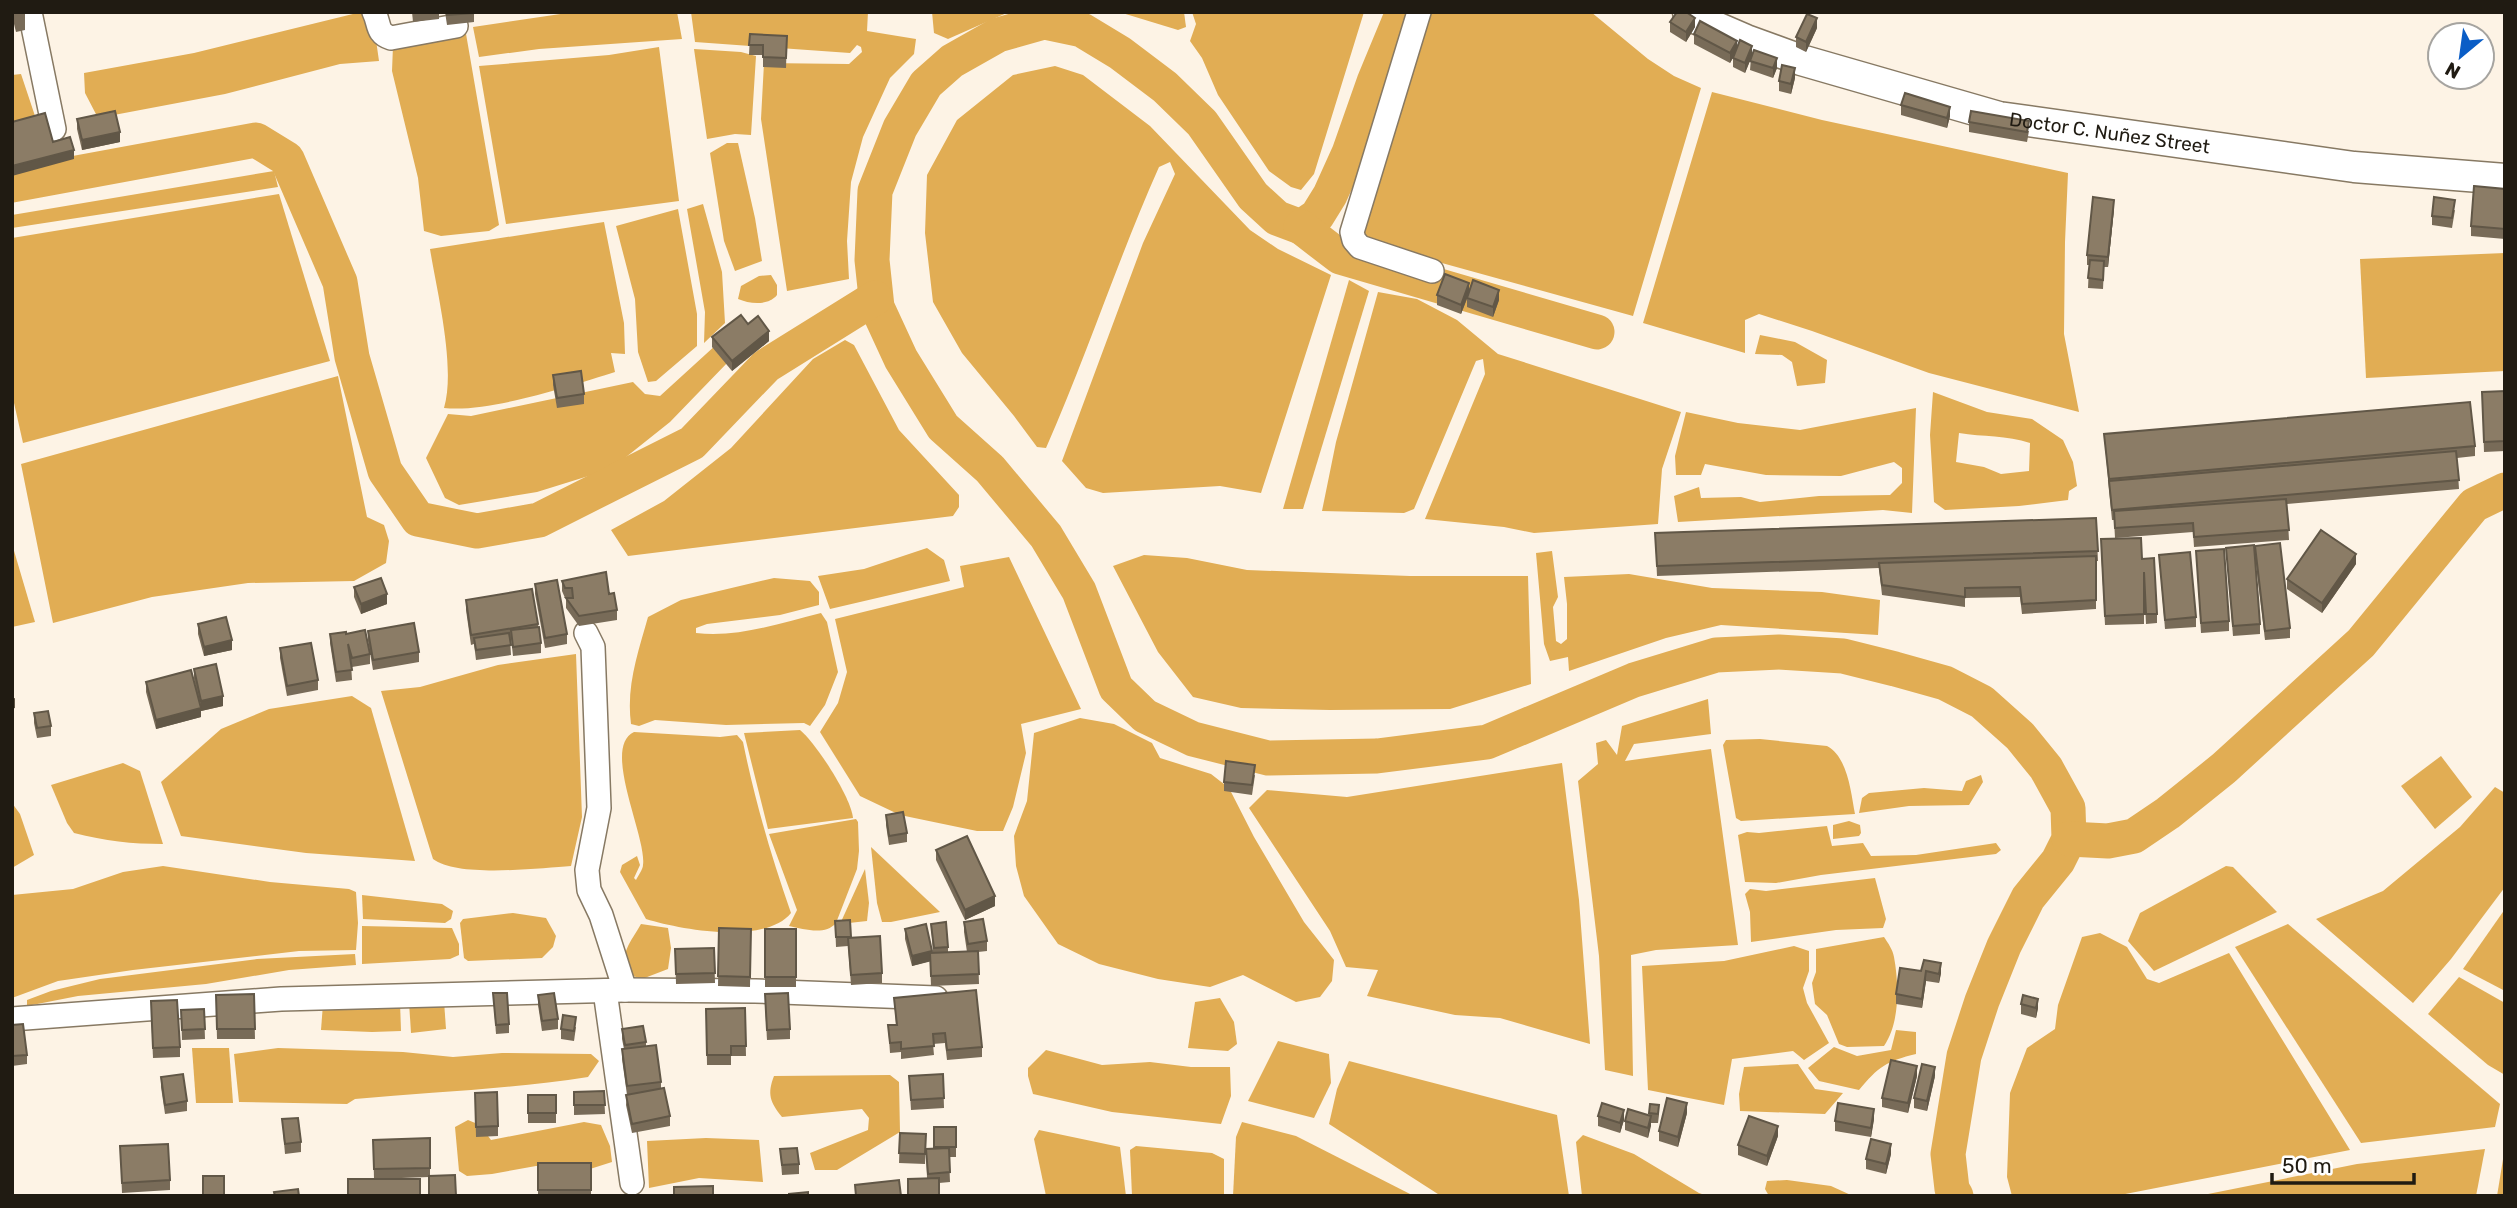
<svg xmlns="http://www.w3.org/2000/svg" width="2517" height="1208" viewBox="0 0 2517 1208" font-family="Rubik,sans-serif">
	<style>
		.water { fill: #e1ad54; fill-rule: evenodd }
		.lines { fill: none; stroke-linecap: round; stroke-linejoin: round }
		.river { stroke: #e1ad54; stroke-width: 35 }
		.minor-casing { stroke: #877963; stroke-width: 26 }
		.major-casing { stroke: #877963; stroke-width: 33 }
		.minor { stroke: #fff; stroke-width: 23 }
		.major { stroke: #fff; stroke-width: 30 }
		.wall { fill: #786b58 }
		.shaded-wall { fill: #615747 }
		.building { fill: #8b7c66; stroke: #615747; stroke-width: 2 }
		.labels { text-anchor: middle; stroke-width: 5; stroke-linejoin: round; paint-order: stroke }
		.street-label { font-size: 19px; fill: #201b12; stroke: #fff }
	</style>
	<rect width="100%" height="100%" fill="#fdf3e5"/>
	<!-- water -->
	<g class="water">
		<path d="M361 12H372L379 61 340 64 225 94 98 118 85 93 84 73 194 53Z"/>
		<path d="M574 12H677L682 39 539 49 479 57 473 27Z"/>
		<path d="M691 12H868L867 31 916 39 914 54 890 78 863 137 851 182 847 241 849 279 787 291 761 119 764 63 849 64 862 52 861 47 857 45 850 53 695 42Z"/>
		<path d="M932 12H1009L948 39 934 33Z"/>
		<path d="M1119 12H1184L1186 27 1178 30Z"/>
		<path d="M1192 12H1364L1314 174 1301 190 1291 187 1269 171 1218 95 1202 58 1190 41 1196 24Z"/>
		<path d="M1431 12H1591L1648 59 1674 76 1701 88 1633 316 1366 242 1362 233Z"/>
		<path d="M465 28 499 225 489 231 441 236 424 231 418 178 392 71 393 46Z"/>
		<path d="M659 47 679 201 506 224 479 66 609 55Z"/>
		<path d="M694 49 741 52 756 56 751 135 735 134 707 139Z"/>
		<path d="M1055 66 1083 75 1150 126 1250 230 1278 249 1331 275 1261 493 1220 486 1103 493 1086 488 1062 461 1143 243 1175 174 1170 162 1159 167C1118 259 1087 355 1046 448L1037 447 1014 416 962 353 933 302 925 233 927 175 957 120 1013 75Z"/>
		<path d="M21 74 36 119 12 144V75Z"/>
		<path d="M1712 92 1822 120 2068 173 2065 242 2064 334 2079 412 1929 373 1812 331 1759 314 1745 320V353L1643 323Z"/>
		<path d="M727 143H738L755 218 762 261 735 271 724 241 710 153Z"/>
		<path d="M274 171 278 187 12 228V215Z"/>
		<path d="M279 194 330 361 23 443 12 394V238Z"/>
		<path d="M703 204 722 272 725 323 704 343 705 312 687 209Z"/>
		<path d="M678 209 697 314V346L656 381 648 382 638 352 635 299 616 226Z"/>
		<path d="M604 222 624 323 625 354 611 353 615 372C570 386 489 413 444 408 456 367 437 292 430 249Z"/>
		<path d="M2505 253V371L2366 378 2360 259Z"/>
		<path d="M771 275 777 285V295C768 306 750 304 738 299L741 286 759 276Z"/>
		<path d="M1349 280 1369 291 1303 509H1283Z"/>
		<path d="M1378 292 1417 299 1457 320 1498 354 1681 412 1662 469 1658 524 1534 533 1504 527 1425 519 1485 374 1483 359 1476 361 1414 509 1404 513 1322 511 1336 442Z"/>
		<path d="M1760 335 1795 342 1827 360 1825 383 1797 386 1792 362 1782 355 1755 354Z"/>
		<path d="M845 340 854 345 899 430 959 495V507L953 516 628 556 611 530 664 501 731 448 813 359Z"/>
		<path d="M717 344 729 361 670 422 611 469 537 492 459 505 445 498 426 458 448 414 471 416 633 382 645 394 660 396Z"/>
		<path d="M338 376 367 517 384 525 389 541 386 563 354 581 248 583 152 597 53 623 21 464Z"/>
		<path d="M1933 392 1987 412 2032 419 2063 440 2073 462 2077 486 2069 491 2068 500 2019 506 1945 510 1934 502 1930 435ZM1959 433C1983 437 2007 435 2030 443L2029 471 2001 474 1984 467 1956 462Z"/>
		<path d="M1916 408 1912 513 1883 510 1678 522 1674 496 1699 487 1701 498 1741 497 1760 502 1819 496 1890 495 1902 483V468L1894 462 1841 476 1766 475 1705 464 1701 475H1676L1675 456 1686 412 1738 423 1800 430Z"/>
		<path d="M12 544 35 622 12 627Z"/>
		<path d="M927 548 944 560 950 581 830 609 818 576 864 569Z"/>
		<path d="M1552 551 1558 597 1553 607 1556 641 1561 644 1567 639V604L1564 577 1629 574 1712 588 1822 592 1880 600 1878 635 1721 625 1666 638 1569 671 1568 657 1550 661 1544 644 1536 553Z"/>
		<path d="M1144 555 1187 558 1247 570 1410 576H1528L1531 684 1450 709 1330 710 1241 708 1193 697 1158 652 1113 566Z"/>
		<path d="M1009 557 1081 709 1021 724 1026 753 1013 807 1003 831H977L900 815 860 796 820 732 838 703 847 672 835 619 964 587 960 566Z"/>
		<path d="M774 578 810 581 819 592V605L780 615 707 624 696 628V633C738 638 780 623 821 613L827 622 838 672 825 705 810 726 804 723 726 725 655 720 639 726 631 724C626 686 638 653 648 617L681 600Z"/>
		<path d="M576 654 582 817 571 866C539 868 458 878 433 859L381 691 420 687 498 665Z"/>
		<path d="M352 696 371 708 415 861 306 853 181 836 161 782 221 729 269 709Z"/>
		<path d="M1708 699 1711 734 1634 744 1625 761 1711 749 1738 945 1656 950 1631 955 1633 1076 1605 1070 1599 956 1578 781 1598 764 1596 743 1606 740 1617 755 1622 726Z"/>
		<path d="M1080 718 1114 724 1152 743 1160 758 1211 774 1229 788 1254 837 1304 922 1334 960 1332 981 1320 997 1296 1002 1243 975 1210 987 1158 979 1099 964 1058 944 1024 896 1016 866 1014 836 1027 801 1034 733Z"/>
		<path d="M800 730C816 743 851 797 853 818L768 829 744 733Z"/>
		<path d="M634 732 720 737 737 735 743 742C755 801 771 856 791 913 765 945 682 930 646 919L620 872 622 865 637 856 640 865 634 878 636 880C638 876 643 869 643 865 647 837 601 747 634 732Z"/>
		<path d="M1760 739 1827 746C1848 757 1851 793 1855 814L1741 821 1736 818 1723 745 1726 740Z"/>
		<path d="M2441 756 2472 797 2435 829 2401 786Z"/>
		<path d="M123 763 140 771 163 844C132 844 105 841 74 833L67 823 51 785Z"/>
		<path d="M1562 763 1579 900 1590 1044 1500 1018 1455 1015 1367 996 1378 970 1346 967 1330 931 1249 808 1267 790 1347 797Z"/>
		<path d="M1981 775 1983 782 1969 805 1909 806 1859 813 1862 798 1869 793 1924 788 1962 791 1966 781Z"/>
		<path d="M2495 787 2505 793V887L2451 959 2413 1003 2316 919 2383 891 2460 827Z"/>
		<path d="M12 803 20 814 34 855 12 868Z"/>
		<path d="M856 819 858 822 859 851 857 869 836 923C825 936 804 929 789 926L797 910 769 834Z"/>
		<path d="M1849 821 1860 825 1861 833 1859 836 1833 839V825Z"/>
		<path d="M1827 826 1832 846 1863 843 1871 856 1916 855 1996 843 2001 850 1996 854 1821 875 1776 883 1745 882 1738 835 1747 832 1759 833Z"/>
		<path d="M871 847 940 912 891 922H882L877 903Z"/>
		<path d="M163 866 270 882 349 889 356 892 358 923 356 950 299 951 133 970 58 981 12 998V895L73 889 123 872Z"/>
		<path d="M2226 866 2233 867 2277 912 2154 971 2128 941 2140 913Z"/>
		<path d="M865 869 869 903 867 921 840 924Z"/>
		<path d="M1875 878 1886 919 1883 928 1836 930 1751 942 1750 912 1745 894 1750 889 1766 891Z"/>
		<path d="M362 895 442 904 453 911 451 919 445 923 363 919Z"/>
		<path d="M2505 909V991L2463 969Z"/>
		<path d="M513 913 546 918 556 936 553 947 542 958 468 961 464 958 460 923 463 919Z"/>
		<path d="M641 924 668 928 671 948 668 969 642 979 627 974C619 953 631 942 641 924Z"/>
		<path d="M2288 924 2500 1104 2495 1127 2361 1143 2235 947Z"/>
		<path d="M362 926 452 928 459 944V955L450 959 362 964Z"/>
		<path d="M2100 933 2127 947 2147 979 2159 983 2229 953 2350 1150 2115 1196H2012L2007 1177 2010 1093 2027 1048 2055 1029 2058 1005 2082 937Z"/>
		<path d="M1884 937C1888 943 1893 950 1894 957 1899 984 1900 1023 1884 1046L1847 1047 1839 1044 1827 1015 1815 1004 1812 983 1816 972V949Z"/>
		<path d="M1794 946 1809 951V971L1803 988 1807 1003 1829 1043 1804 1060 1793 1051 1732 1059 1724 1105 1648 1090 1642 966 1724 961Z"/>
		<path d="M355 954 356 965 289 970 206 984 78 996 27 1006V1000L51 991 100 979 257 959Z"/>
		<path d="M2459 977 2505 1003V1075L2488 1065 2428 1014Z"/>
		<path d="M1220 998 1234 1022 1237 1044 1228 1051 1188 1048 1195 1002Z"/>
		<path d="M444 1001 446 1029 411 1033 409 1002Z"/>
		<path d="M400 1002 401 1031 372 1032 321 1030 323 1004Z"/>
		<path d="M1896 1030 1916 1032V1054C1887 1061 1878 1067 1859 1090L1819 1081 1808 1068 1834 1047 1857 1056 1891 1050Z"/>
		<path d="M1278 1041 1329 1054 1331 1083 1314 1118 1248 1101Z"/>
		<path d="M192 1048H229L233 1103H196Z"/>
		<path d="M278 1048 403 1052 453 1057 502 1053 591 1054 599 1061 588 1077C511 1089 432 1092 355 1099L347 1104 239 1102 234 1054Z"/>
		<path d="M1046 1050 1102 1065 1150 1062 1191 1067H1230L1231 1096 1221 1124 1112 1112 1033 1094 1028 1076V1068Z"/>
		<path d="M1349 1061 1557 1115 1569 1196H1441L1329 1124 1337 1089Z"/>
		<path d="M1798 1064 1815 1089 1843 1093 1825 1114 1740 1111 1739 1094 1744 1067Z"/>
		<path d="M890 1075 899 1082 900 1132 837 1170H815L810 1153 868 1130 869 1118 862 1109 782 1117C770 1102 767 1094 774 1076Z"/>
		<path d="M468 1120 480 1125 491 1140 584 1122 601 1125 610 1146 612 1162 590 1169 536 1166 492 1174 467 1176 459 1171 455 1127Z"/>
		<path d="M1242 1122 1296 1136 1414 1196H1233L1236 1137Z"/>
		<path d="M1039 1130 1120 1147 1126 1196H1046L1034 1139Z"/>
		<path d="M1583 1135 1634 1154 1699 1193 1708 1196H1582L1576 1142Z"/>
		<path d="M706 1138 759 1140 763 1182 699 1178 649 1188 647 1141Z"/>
		<path d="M1136 1146 1212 1153 1224 1159V1196H1132L1130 1150Z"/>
		<path d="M2505 1147V1196H2497Z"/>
		<path d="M2485 1149 2476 1196H2198L2357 1164Z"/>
		<path d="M1787 1180 1831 1186 1853 1196H1769L1765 1189 1767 1181Z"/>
	</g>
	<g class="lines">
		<!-- river -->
		<g class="river">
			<path d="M1403 12 1374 82 1349 153 1330 195 1317 216 1301 227 1277 218 1253 196 1202 123 1165 87 1120 53 1082 30 1044 22 998 35 952 61 926 84 900 128 875 191 872 260 877 307 901 359 943 427 990 469 1046 536 1079 591 1116 688 1145 716 1193 739 1268 758 1377 756 1487 742 1634 680 1716 655 1779 652 1843 656 1895 669 1945 683 1982 702 2020 736 2046 768 2068 808 2069 839 2058 861 2028 898 2004 946 1982 1001 1964 1056 1948 1154 1952 1189 1956 1196"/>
			<path d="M12 185 256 140 287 159 340 282 352 357 385 471 418 519 477 531 539 520 692 443 766 366 875 298"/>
			<path d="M1301 227 1340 257 1597 332"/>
			<path d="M2069 839 2108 841 2134 836 2168 813 2224 768 2361 643 2474 505 2505 490"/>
		</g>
		<!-- minor casing -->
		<g class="minor-casing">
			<g id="minor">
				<path d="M30 12 54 129"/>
				<path d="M374 12C380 24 376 33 391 38L456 26"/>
				<path d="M1419 12 1352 232 1354 240 1360 247 1432 271"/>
				<path d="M625 990 755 991 936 998"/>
				<path d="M605 991 632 1183"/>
				<path d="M12 1019 281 999 625 990 601 915 589 890 587 870 599 808 593 647 586 633"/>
			</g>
		</g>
		<!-- major casing -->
		<g class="major-casing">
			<g id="major">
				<path id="s1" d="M1688 12 1695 18 1746 40 1801 60 1999 117 2354 167 2505 179"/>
			</g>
		</g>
		<!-- minor -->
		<use href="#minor" class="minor"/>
		<!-- major -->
		<use href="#major" class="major"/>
	</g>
	<!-- wall -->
	<g class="wall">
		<path d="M13 12H25V30L16 32 13 20Z"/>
		<path d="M412 12H439V19L413 22Z"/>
		<path d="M445 12H474V22L447 25Z"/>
		<path d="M481 12H509V13L481 14Z"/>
		<path d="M1670 22 1695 27 1686 42 1670 32Z"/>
		<path d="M1817 28 1806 52 1796 47V37Z"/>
		<path d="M750 34 787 36 786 68 763 67V55H749Z"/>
		<path d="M1694 34 1737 48 1777 68 1773 78 1750 70 1751 58 1745 73 1733 67V58L1730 63 1694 44Z"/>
		<path d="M1795 78 1791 94 1779 91V81Z"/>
		<path d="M1901 105 1950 116 1947 128 1901 115Z"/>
		<path d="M77 119 120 142 82 150 77 129Z"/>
		<path d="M1969 122 2029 131 2027 142 1969 132Z"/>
		<path d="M2505 189V239L2471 236V226Z"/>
		<path d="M2114 209 2108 267H2104L2103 289 2088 288 2089 265H2087V255Z"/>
		<path d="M2455 210 2452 228 2432 225V216Z"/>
		<path d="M1469 291 1499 300 1493 317 1467 307V299L1461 314 1437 305V295Z"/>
		<path d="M748 324 769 341 732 371 712 347V337Z"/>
		<path d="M553 375 584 394V404L557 408 553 385Z"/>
		<path d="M2505 391V451L2484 452 2482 392Z"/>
		<path d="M2104 434 2475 446V456L2457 458 2459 489 2287 504 2289 540 2194 547 2193 532 2115 538 2114 520H2112L2109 489Z"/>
		<path d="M2096 518 2098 561H2096V609L2022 614 2020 597 1965 598V607L1882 595 1879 568 1657 576 1655 533Z"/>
		<path d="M2255 546 2290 628V638L2265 640 2255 556Z"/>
		<path d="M2226 548 2260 624V634L2233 636Z"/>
		<path d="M2101 549 2142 559 2157 614V623L2146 624 2144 584V624L2105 625Z"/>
		<path d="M2196 551 2229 621V631L2201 633Z"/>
		<path d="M2159 555 2196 617V627L2165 629Z"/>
		<path d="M2356 564 2322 613 2287 589V579Z"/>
		<path d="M562 581 609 594 617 610V620L579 626 566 608V598H565L562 591Z"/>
		<path d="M535 584 567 634V644L545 648 535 594Z"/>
		<path d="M354 587 387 604 361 614 354 597Z"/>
		<path d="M466 600 538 624 541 643V653L513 656 511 638 510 639 511 655 476 660 474 644 471 645 466 610Z"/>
		<path d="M198 624 232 650 204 656 198 634Z"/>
		<path d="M368 631 419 652V662L373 670 368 641Z"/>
		<path d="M330 634 370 654V664L352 667 351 663 352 680 336 682 330 643Z"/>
		<path d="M280 648 318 680V690L287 696 280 658Z"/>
		<path d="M194 669 223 706 201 711V709V717L156 729 146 692V682L199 701 194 679Z"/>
		<path d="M34 713 51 726V736L37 738 34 723Z"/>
		<path d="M1255 775 1252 795 1224 791V782Z"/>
		<path d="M886 815 907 833V842L889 845 886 825Z"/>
		<path d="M936 850 995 906 965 920 936 860Z"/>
		<path d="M850 920 851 938 882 973V983L851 985 848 946 836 947 835 921Z"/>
		<path d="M964 922 987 941V951L978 952 979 984 931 986 930 961 912 966 905 939V929L933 953 931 924 948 947V953L967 952 964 932Z"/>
		<path d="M719 928 751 929 750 987 718 986Z"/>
		<rect x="765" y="929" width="31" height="58"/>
		<path d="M714 948 715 983 676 984 675 949Z"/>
		<path d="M1924 960 1941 973 1939 983 1926 981 1922 1008 1896 1004V994L1921 971Z"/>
		<path d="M493 993 509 1024V1033L496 1034Z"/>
		<path d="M254 994 255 1039H217L216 995Z"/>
		<path d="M538 995 558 1019V1029L542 1031 538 1005Z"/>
		<path d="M894 998 982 1047V1057L947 1060 945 1043 933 1044 934 1055 901 1059V1052L890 1053 888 1025H896Z"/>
		<path d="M765 1004 790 1029V1039L767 1040Z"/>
		<path d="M2021 1004 2038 1008 2036 1018 2021 1014Z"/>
		<path d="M745 1008 746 1056H731V1065H707L706 1009Z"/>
		<path d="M204 1009 205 1039 182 1040 181 1010Z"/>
		<path d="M151 1011 180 1047V1057L153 1058Z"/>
		<path d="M12 1025 27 1055V1064L12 1066Z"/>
		<path d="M576 1027 574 1041 561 1039V1029Z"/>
		<path d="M622 1029 646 1042V1046L661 1082V1088L670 1116V1126L632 1133 626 1105 627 1095 622 1059V1049H624L622 1039Z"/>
		<path d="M943 1074 944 1108 911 1110 909 1076Z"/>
		<path d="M1917 1076 1908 1113 1882 1107V1098Z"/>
		<path d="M1935 1076 1927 1111 1914 1108V1098Z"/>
		<path d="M161 1077 187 1101V1111L165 1114 161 1087Z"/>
		<path d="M604 1091 605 1114 574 1115V1092Z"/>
		<path d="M475 1093 498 1126V1136L476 1137Z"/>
		<rect x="528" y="1095" width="28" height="28"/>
		<path d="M1650 1104 1659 1115 1658 1123H1651L1648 1138 1625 1130V1121L1649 1116Z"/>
		<path d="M1687 1113 1678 1147 1659 1141V1131Z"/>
		<path d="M1598 1116 1624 1120 1620 1133 1598 1126Z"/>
		<path d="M282 1119 301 1142V1152L285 1154Z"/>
		<path d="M1874 1119 1871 1137 1835 1131V1121Z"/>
		<path d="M934 1127H956V1157H949L950 1182 939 1183 927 1178 926 1149H934Z"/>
		<path d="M900 1133 926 1134 925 1164 899 1163Z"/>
		<path d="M1778 1136 1767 1166 1738 1155V1145Z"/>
		<path d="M430 1138V1175L429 1177 374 1179 373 1140Z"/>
		<path d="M120 1146 170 1180V1190L122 1193Z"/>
		<path d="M780 1149 799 1164V1174L782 1175Z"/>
		<path d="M1891 1154 1886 1174 1866 1169V1159Z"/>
		<rect x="538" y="1163" width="53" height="33"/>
	</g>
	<!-- shaded-wall -->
	<g class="shaded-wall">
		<path d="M1695 18V27L1686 42V32Z"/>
		<path d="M1817 18V28L1806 52V42Z"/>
		<path d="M1737 41V50L1730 63V53Z"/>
		<path d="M1752 46V56L1745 73V63Z"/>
		<path d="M1777 58V68L1773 78V68Z"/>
		<path d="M1795 68V78L1791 94V84Z"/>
		<path d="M1950 107V116L1947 128V118Z"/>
		<path d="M120 132V142L82 150V140Z"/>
		<path d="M74 150V159L12 176V166Z"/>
		<path d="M2114 200V209L2108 267V257Z"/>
		<path d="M1469 283V293L1461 314V305Z"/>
		<path d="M1499 290V300L1493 317V307Z"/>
		<path d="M769 331V341L732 371V361Z"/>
		<path d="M2356 554V564L2322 613V603Z"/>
		<path d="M387 594V604L361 614V604Z"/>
		<path d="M232 640V650L204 656V647Z"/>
		<path d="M223 696V706L201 711V701Z"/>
		<path d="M15 698V708L12 709V699Z"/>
		<path d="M201 708V717L156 729V720Z"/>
		<path d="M995 896V906L965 920V910Z"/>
		<path d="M932 951V961L912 966V956Z"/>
		<path d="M1941 963V973L1939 983V974Z"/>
		<path d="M1926 971V981L1922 1008V999Z"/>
		<path d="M2038 999V1008L2036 1018V1008Z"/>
		<path d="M1917 1066V1076L1908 1113V1103Z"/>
		<path d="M1935 1067V1076L1927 1111V1101Z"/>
		<path d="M1687 1103V1113L1678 1147V1137Z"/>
		<path d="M1874 1109V1119L1871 1137V1128Z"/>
		<path d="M1624 1110V1120L1620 1133V1123Z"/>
		<path d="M1651 1116V1126L1648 1138V1128Z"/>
		<path d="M1778 1126V1136L1767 1166V1156Z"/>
		<path d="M1891 1144V1154L1886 1174V1164Z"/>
	</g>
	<!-- building -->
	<g class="building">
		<path d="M447 12H474V13L447 15Z"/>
		<path d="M1677 12H1686L1695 18 1686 32 1670 22Z"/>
		<path d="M1807 14 1817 18 1806 42 1796 37Z"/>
		<path d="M1700 21 1737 41 1730 53 1694 34Z"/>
		<path d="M750 34 787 36 786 58 763 57V45H749Z"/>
		<path d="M1740 40 1752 46 1745 63 1733 58Z"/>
		<path d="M1754 50 1777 58 1773 68 1750 61Z"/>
		<path d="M1782 65 1795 68 1791 84 1779 81Z"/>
		<path d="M1905 93 1950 107 1947 118 1901 105Z"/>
		<path d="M115 111 120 132 82 140 77 119Z"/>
		<path d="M1971 111 2029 121 2027 132 1969 122Z"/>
		<path d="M45 113 53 142 70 137 74 150 12 166V122Z"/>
		<path d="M2474 186 2505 189V229L2471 226Z"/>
		<path d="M2093 197 2114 200 2108 257 2087 255Z"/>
		<path d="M2434 197 2455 200 2452 218 2432 216Z"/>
		<path d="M2090 260 2104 261 2103 280 2088 278Z"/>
		<path d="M1445 274 1469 283 1461 305 1437 295Z"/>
		<path d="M1473 280 1499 290 1493 307 1467 298Z"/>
		<path d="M741 315 748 324 758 316 769 331 732 361 712 337Z"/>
		<path d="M581 371 584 394 557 398 553 375Z"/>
		<path d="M2505 391V441L2484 442 2482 392Z"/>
		<path d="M2470 402 2475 446 2109 479 2104 434Z"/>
		<path d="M2456 451 2459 480 2112 510 2109 481Z"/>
		<path d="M2286 499 2289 530 2194 537 2193 523 2115 528 2114 511Z"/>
		<path d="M2096 518 2098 551 1657 566 1655 533Z"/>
		<path d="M2321 530 2356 554 2322 603 2287 579Z"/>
		<path d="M2141 538 2142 559 2154 558 2157 614H2146L2144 572V614L2105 616 2101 539Z"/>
		<path d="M2280 543 2290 628 2265 631 2255 546Z"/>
		<path d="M2254 545 2260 624 2233 626 2226 548Z"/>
		<path d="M2224 549 2229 621 2201 623 2196 551Z"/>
		<path d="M2190 552 2196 617 2165 620 2159 555Z"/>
		<path d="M2096 556V600L2022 604 2020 587 1965 588V597L1882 585 1879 563Z"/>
		<path d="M606 572 609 594 614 593 617 610 579 616 566 598H573L572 588H565L562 581Z"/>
		<path d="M381 578 387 594 361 604 354 587Z"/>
		<path d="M557 580 567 634 545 638 535 584Z"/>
		<path d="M532 589 538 624 471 635 466 600Z"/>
		<path d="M226 617 232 640 204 647 198 624Z"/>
		<path d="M414 623 419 652 373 660 368 631Z"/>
		<path d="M539 627 541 643 513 647 511 630Z"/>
		<path d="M365 630 370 654 352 658 348 644 352 670 336 672 330 634 346 632V634Z"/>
		<path d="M509 633 511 645 476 650 474 638Z"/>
		<path d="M311 643 318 680 287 686 280 648Z"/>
		<path d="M216 664 223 696 201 701 194 669Z"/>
		<path d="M191 670 201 708 156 720 146 682Z"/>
		<path d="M48 711 51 726 37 728 34 713Z"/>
		<path d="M1226 761 1255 765 1252 785 1224 782Z"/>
		<path d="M903 812 907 833 889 836 886 815Z"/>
		<path d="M967 836 995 896 965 910 936 850Z"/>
		<path d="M983 919 987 941 968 944 964 922Z"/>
		<path d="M850 920 851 937H836L835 921Z"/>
		<path d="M946 922 948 947 934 948 931 924Z"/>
		<path d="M926 924 932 951 912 956 905 929Z"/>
		<path d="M719 928 751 929 750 977 718 976Z"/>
		<rect x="765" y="929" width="31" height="48"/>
		<path d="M880 936 882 973 851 975 848 938Z"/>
		<path d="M714 948 715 973 676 974 675 949Z"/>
		<path d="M978 951 979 974 931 976 930 953Z"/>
		<path d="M1924 960 1941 963 1939 974 1926 971 1922 999 1896 994 1900 968 1921 971Z"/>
		<path d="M976 990 982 1047 947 1050 945 1033 933 1034 934 1046 901 1049V1042L890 1043 888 1025H897L894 998Z"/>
		<path d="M493 993H507L509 1024 496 1025Z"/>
		<path d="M554 993 558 1019 542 1021 538 995Z"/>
		<path d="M788 993 790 1029 767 1030 765 994Z"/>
		<path d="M254 994 255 1029H217L216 995Z"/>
		<path d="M2023 995 2038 999 2036 1008 2021 1004Z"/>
		<path d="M177 1000 180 1047 153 1048 151 1001Z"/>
		<path d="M745 1008 746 1046H731V1055H707L706 1009Z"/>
		<path d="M204 1009 205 1029 182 1030 181 1010Z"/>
		<path d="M563 1015 576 1017 574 1031 561 1029Z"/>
		<path d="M23 1024 27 1055 12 1056V1025Z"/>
		<path d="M643 1026 646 1042 625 1045 622 1029Z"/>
		<path d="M656 1045 661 1082 627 1086 622 1049Z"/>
		<path d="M1891 1060 1917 1066 1908 1103 1882 1098Z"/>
		<path d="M1922 1064 1935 1067 1927 1101 1914 1098Z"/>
		<path d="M183 1074 187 1101 165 1105 161 1077Z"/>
		<path d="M943 1074 944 1098 911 1100 909 1076Z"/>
		<path d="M664 1088 670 1116 632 1124 626 1095Z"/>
		<path d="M604 1091 605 1105H574V1092Z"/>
		<path d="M497 1092 498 1126 476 1127 475 1093Z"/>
		<rect x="528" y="1095" width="28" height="18"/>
		<path d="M1667 1098 1687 1103 1678 1137 1659 1131Z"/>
		<path d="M1602 1103 1624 1110 1620 1123 1598 1116Z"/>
		<path d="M1838 1103 1874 1109 1871 1128 1835 1121Z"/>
		<path d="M1650 1104 1659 1105 1658 1114 1649 1113Z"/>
		<path d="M1628 1109 1651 1116 1648 1128 1625 1121Z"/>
		<path d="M1749 1116 1778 1126 1767 1156 1738 1145Z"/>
		<path d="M298 1118 301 1142 285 1144 282 1119Z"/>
		<rect x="934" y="1127" width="22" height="20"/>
		<path d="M900 1133 926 1134 925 1154 899 1153Z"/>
		<path d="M430 1138V1168L374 1169 373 1140Z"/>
		<path d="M1871 1139 1891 1144 1886 1164 1866 1159Z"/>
		<path d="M168 1144 170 1180 122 1183 120 1146Z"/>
		<path d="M797 1148 799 1164 782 1165 780 1149Z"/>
		<path d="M949 1148 950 1172 928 1174 926 1149Z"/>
		<rect x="538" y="1163" width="53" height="27"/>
		<path d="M455 1175 456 1196H429V1176Z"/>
		<rect x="203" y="1176" width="21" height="20"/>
		<path d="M939 1178V1196H908V1179Z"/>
		<rect x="348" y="1179" width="72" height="17"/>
		<path d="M899 1180 901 1196H856L855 1185Z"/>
		<path d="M713 1186V1196H674V1187Z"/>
		<path d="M298 1189 299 1196H275L274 1192Z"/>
		<path d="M808 1192V1196H789V1194Z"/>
	</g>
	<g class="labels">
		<!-- street labels -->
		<g class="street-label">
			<text dy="7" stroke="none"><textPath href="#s1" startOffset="441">Doctor C. Nuñez Street</textPath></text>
		</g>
	</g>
	<!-- border -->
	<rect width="2517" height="1208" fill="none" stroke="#201b12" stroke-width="28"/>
	<!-- north arrow -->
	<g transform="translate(2461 56) rotate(209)"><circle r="33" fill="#ffffff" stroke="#a6a4a0" stroke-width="2"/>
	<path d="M0-5L12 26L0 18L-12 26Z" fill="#0a5dc6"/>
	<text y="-10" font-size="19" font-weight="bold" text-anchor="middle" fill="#201b12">N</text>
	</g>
	<!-- scale -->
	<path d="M2272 1173v10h142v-10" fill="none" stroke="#201b12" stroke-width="3.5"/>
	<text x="2282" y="1173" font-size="21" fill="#201b12" stroke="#ffffff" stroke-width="5" paint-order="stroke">50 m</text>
</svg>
